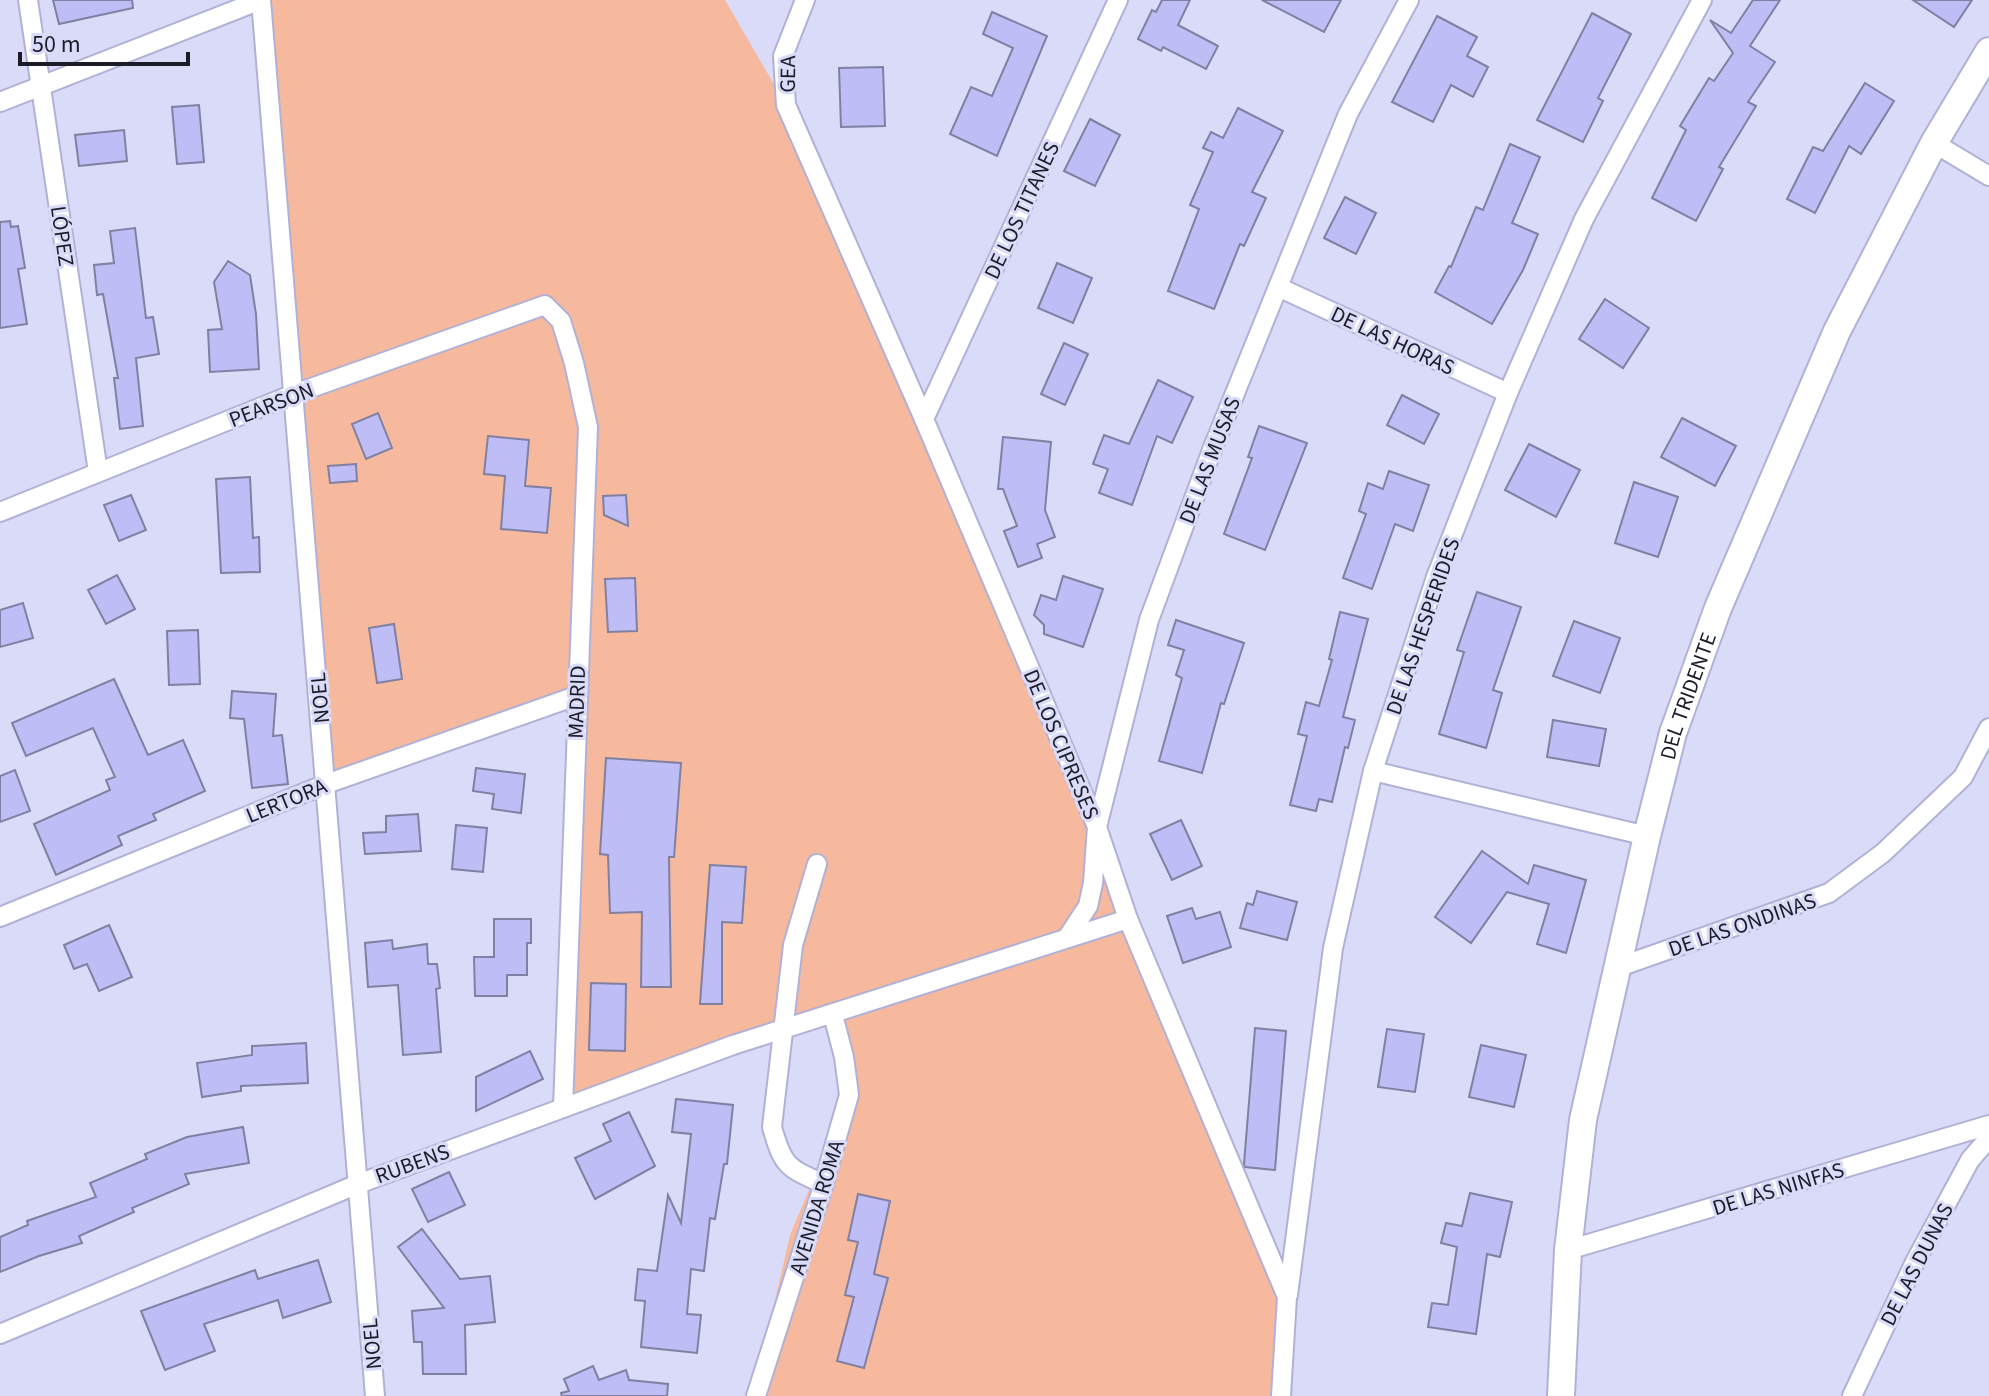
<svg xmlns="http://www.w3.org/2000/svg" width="1989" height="1396" viewBox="0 0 1989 1396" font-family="'Source Sans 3',sans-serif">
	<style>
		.green { fill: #f7b99e }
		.building { fill: #bebdf5; stroke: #8080a2; stroke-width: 2 }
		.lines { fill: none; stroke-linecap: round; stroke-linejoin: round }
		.minor-casing { stroke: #b1b1d6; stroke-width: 22 }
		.secondary-casing { stroke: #b1b1d6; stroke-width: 30 }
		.minor { stroke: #fff; stroke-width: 18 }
		.secondary { stroke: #fff; stroke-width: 26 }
		.labels { text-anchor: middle; stroke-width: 6; stroke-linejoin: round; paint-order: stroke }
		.street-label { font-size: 22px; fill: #1c1c29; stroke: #dadbf9 }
	</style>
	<rect width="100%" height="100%" fill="#dadbf9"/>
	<!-- green -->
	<path class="green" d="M256 0H725L786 105 1287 1297 1281 1396H753L790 1235 849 1095 833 1016 563 1108 576 697 326 784Z"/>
	<!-- building -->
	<g class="building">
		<path d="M53 0H132L133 8 59 24Z"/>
		<path d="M1162 0H1190L1178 25 1218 46 1206 69 1163 47 1161 51 1138 39 1152 10 1156 12Z"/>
		<path d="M1262 0H1341L1324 32Z"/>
		<path d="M1753 0H1780L1750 46 1775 62 1748 102 1756 106 1719 167 1723 169 1696 221 1652 198 1686 130 1680 126 1709 78 1714 81 1733 53 1710 20 1731 33Z"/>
		<path d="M1913 0H1972L1954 27Z"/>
		<path d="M992 12 1047 36 997 156 950 134 971 87 992 96 1013 48 983 34Z"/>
		<path d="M1592 13 1631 34 1598 98 1603 101 1583 142 1537 120Z"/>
		<path d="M1437 16 1477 37 1467 56 1488 67 1473 97 1451 85 1433 122 1392 102Z"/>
		<path d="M883 67 885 126 841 127 839 68Z"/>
		<path d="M1865 83 1894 101 1861 154 1849 146 1815 213 1787 199 1813 147 1823 151Z"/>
		<path d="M199 105 204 162 177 164 172 107Z"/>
		<path d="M1238 108 1283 131 1252 192 1266 198 1244 246 1240 244 1214 309 1168 291 1199 209 1190 205 1213 152 1203 148 1211 132 1223 138Z"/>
		<path d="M1090 119 1120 135 1095 186 1064 171Z"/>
		<path d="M124 130 127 161 79 166 75 135Z"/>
		<path d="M1510 144 1540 157 1512 223 1538 234 1523 270 1492 324 1435 292 1449 266 1451 267 1476 207 1483 210Z"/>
		<path d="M1345 197 1376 213 1356 254 1324 238Z"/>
		<path d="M10 221 11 227 18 226 25 268 18 269 27 324 0 328V222Z"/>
		<path d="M135 228 146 318 153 317 159 354 136 358 143 426 120 429 114 378H118L103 294 97 295 94 265 114 263 110 231Z"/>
		<path d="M228 261 250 275 256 314 259 369 210 372 208 330 222 329 214 282Z"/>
		<path d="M1057 263 1092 278 1073 323 1038 308Z"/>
		<path d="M1605 299 1649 328 1623 368 1579 339Z"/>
		<path d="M1064 343 1088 354 1065 405 1041 394Z"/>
		<path d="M1158 380 1193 397 1172 443 1157 436 1132 505 1099 493 1108 469 1093 464 1104 435 1129 444Z"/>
		<path d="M1402 395 1439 414 1424 444 1387 425Z"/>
		<path d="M378 413 392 448 366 459 352 424Z"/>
		<path d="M1682 418 1736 446 1715 486 1661 457Z"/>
		<path d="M1259 426 1307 443 1265 550 1224 534 1252 458 1248 457Z"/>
		<path d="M488 436 529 440 525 486 551 488 547 533 501 529 505 476 484 474Z"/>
		<path d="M1003 437 1051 442 1045 510 1055 537 1037 544 1042 558 1018 567 1004 531 1017 526 1003 489H998Z"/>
		<path d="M1529 444 1580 470 1556 517 1505 490Z"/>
		<path d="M356 464 357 481 330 483 328 466Z"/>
		<path d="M1389 471 1429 485 1413 531 1395 524 1372 589 1343 578 1366 514 1359 511 1368 483 1383 489Z"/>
		<path d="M250 477 253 538 259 537 260 572 221 573 216 479Z"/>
		<path d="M1634 482 1678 497 1658 557 1615 543Z"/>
		<path d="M131 495 146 530 119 541 104 505Z"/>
		<path d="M626 495 628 526 604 515 603 496Z"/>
		<path d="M117 575 135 609 106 624 88 590Z"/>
		<path d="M1063 576 1103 589 1083 647 1044 634V625L1034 615 1041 595 1056 600Z"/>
		<path d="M635 578 637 631 608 632 605 579Z"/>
		<path d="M1477 592 1521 607 1493 690 1502 693 1486 748 1439 734 1464 652 1457 650Z"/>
		<path d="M23 603 33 638 0 647V610Z"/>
		<path d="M1340 612 1368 619 1343 717 1355 720 1348 748 1345 747 1332 802 1319 799 1316 811 1290 805 1307 736 1298 734 1306 702 1319 706 1332 660 1329 659Z"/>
		<path d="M1176 620 1244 643 1224 704 1221 703 1202 773 1159 761 1182 678 1176 675 1184 650 1168 645Z"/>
		<path d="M1574 621 1620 638 1600 693 1553 676Z"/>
		<path d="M394 624 402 679 377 683 369 628Z"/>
		<path d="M198 630 200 684 169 685 167 631Z"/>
		<path d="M114 679 148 755 183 740 205 791 153 814 156 820 118 836 122 845 56 875 34 824 110 790 106 780 115 777 93 728 26 756 12 723Z"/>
		<path d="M232 691 276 694 273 736 282 735 288 784 252 788 244 719 230 718Z"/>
		<path d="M1553 720 1606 729 1599 766 1547 757Z"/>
		<path d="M606 758 681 763 674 857H669L671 987H641L642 912 610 913 608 855 600 854Z"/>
		<path d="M476 768 525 774 521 813 492 809 494 794 473 791Z"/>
		<path d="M15 770 30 811 0 822V776Z"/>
		<path d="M418 814 421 851 365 854 363 833 386 832V816Z"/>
		<path d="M1181 820 1202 866 1172 880 1150 834Z"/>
		<path d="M456 825 487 828 483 872 452 869Z"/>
		<path d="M1482 851 1528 884 1534 865 1586 880 1566 953 1537 944 1549 904 1507 892 1471 943 1435 917Z"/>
		<path d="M710 865 746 867 742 923 722 922V1004H700Z"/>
		<path d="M1257 891 1297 902 1287 940 1240 928 1247 903 1253 905Z"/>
		<path d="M1192 908 1196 919 1220 912 1231 947 1183 963 1167 916Z"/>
		<path d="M494 919H531V943H527V975H507V996H475L474 957H494Z"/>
		<path d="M109 925 132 977 99 991 87 964 74 969 64 945Z"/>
		<path d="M392 940 393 949 427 944 428 964H437L440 988 436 989 441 1052 403 1055 398 985 368 987 365 943Z"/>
		<path d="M591 983 626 984 625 1051 589 1050Z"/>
		<path d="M1255 1028 1286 1031 1275 1170 1245 1167 1244 1164Z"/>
		<path d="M1387 1029 1424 1034 1415 1092 1378 1087Z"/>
		<path d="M306 1043 308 1083 241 1086V1091L202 1097 197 1063 252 1055V1046Z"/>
		<path d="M1481 1045 1526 1055 1514 1107 1469 1097Z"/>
		<path d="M530 1051 543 1079 476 1111V1077Z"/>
		<path d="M676 1099 733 1105 727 1164H724L715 1219 710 1218 704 1271 691 1269 687 1314 701 1315 697 1353 641 1347 645 1301 635 1300 638 1269 657 1271 668 1195 681 1223 691 1134 672 1132Z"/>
		<path d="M629 1112 655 1166 595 1199 575 1158 611 1141 603 1124Z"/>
		<path d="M243 1127 249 1163 185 1174 189 1184 132 1208 134 1212 79 1236 82 1243 39 1256 0 1272V1237L28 1225 27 1221 96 1197 90 1183 147 1159 145 1154 187 1137Z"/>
		<path d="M449 1172 465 1205 428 1222 412 1189Z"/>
		<path d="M1470 1193 1512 1202 1500 1257 1487 1254 1476 1334 1428 1327 1432 1303 1448 1305 1457 1247 1441 1243 1446 1223 1462 1226Z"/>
		<path d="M858 1194 890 1201 874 1274 888 1278 864 1368 837 1361 854 1297 845 1295 858 1242 848 1240Z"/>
		<path d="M422 1229 460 1279 490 1276 495 1322 465 1325 466 1374H423L422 1342H414L412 1311 444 1308 398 1247Z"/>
		<path d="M318 1260 331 1302 283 1318 278 1300 204 1324 215 1351 165 1370 141 1311 255 1270 258 1279Z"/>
		<path d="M593 1366 599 1380 626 1370 629 1380 668 1384 667 1396H562L561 1393 569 1391 564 1379Z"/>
	</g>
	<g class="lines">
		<!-- minor casing -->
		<g class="minor-casing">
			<g id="minor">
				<path d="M28 0 98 472"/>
				<path d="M261 0 375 1396"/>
				<path d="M805 0 783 56 786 105 924 419 1097 827 1128 919 1287 1297 1281 1396"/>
				<path d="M0 102 261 0"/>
				<path d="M1934 143 1989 176"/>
				<path d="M1278 287 1508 393"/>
				<path d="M924 419 1118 0"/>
				<path d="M0 512 294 394 545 305 561 321 574 363 588 427 563 1108"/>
				<path d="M1373 771 1647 836"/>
				<path d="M817 864 793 945 772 1127C783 1167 788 1168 824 1184"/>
				<path d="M0 917 326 784 576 696"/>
				<path d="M1067 938 1088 906 1093 883 1097 827 1149 620 1212 450 1348 114 1409 0"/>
				<path d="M1616 968 1829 893 1883 853 1963 777 1989 728"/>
				<path d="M1568 1250 1989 1125"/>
				<path d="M1288 1295 1333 948 1373 771 1436 577 1508 393 1584 219 1702 0"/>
				<path d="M0 1334 358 1184 733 1045 1128 919"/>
				<path d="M756 1396 820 1196 849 1095 844 1057 833 1015"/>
				<path d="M1852 1396 1915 1262 1970 1160 1989 1138"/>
			</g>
		</g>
		<!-- secondary casing -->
		<g class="secondary-casing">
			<g id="secondary">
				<path id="s1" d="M1561 1396 1568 1250 1583 1120 1647 836 1673 733 1718 608 1837 331 1934 143 1989 51"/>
			</g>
		</g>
		<!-- minor -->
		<use href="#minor" class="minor"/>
		<!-- secondary -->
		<use href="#secondary" class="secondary"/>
	</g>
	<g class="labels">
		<!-- street labels -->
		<g class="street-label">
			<text transform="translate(787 74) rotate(-89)" y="8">GEA</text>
			<text transform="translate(1021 210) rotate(-65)" y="8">DE LOS TITANES</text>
			<text transform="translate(63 236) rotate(82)" y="8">LÓPEZ</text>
			<text transform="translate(1393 340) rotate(25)" y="8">DE LAS HORAS</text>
			<text transform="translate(271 404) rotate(-21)" y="8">PEARSON</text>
			<text transform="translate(1209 460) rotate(-69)" y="8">DE LAS MUSAS</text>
			<text transform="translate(1422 626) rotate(-71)" y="8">DE LAS HESPERIDES</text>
			<text dy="8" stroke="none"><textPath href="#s1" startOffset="714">DEL TRIDENTE</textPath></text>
			<text transform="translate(319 698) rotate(-95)" y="8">NOEL</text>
			<text transform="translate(576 702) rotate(-88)" y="8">MADRID</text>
			<text transform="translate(1062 744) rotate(67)" y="8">DE LOS CIPRESES</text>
			<text transform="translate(286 800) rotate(-22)" y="8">LERTORA</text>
			<text transform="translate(1742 924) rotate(-19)" y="8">DE LAS ONDINAS</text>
			<text transform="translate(412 1163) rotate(-20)" y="8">RUBENS</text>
			<text transform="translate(1778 1188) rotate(-17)" y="8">DE LAS NINFAS</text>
			<text transform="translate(816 1207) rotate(-73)" y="8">AVENIDA ROMA</text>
			<text transform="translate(1916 1264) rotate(-63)" y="8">DE LAS DUNAS</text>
			<text transform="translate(371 1344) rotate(-95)" y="8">NOEL</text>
		</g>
	</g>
	<!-- scale -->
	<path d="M20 52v12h168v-12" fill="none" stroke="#1c1c29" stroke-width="4"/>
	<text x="32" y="52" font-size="24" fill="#1c1c29" stroke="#dadbf9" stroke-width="6" paint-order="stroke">50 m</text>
</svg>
